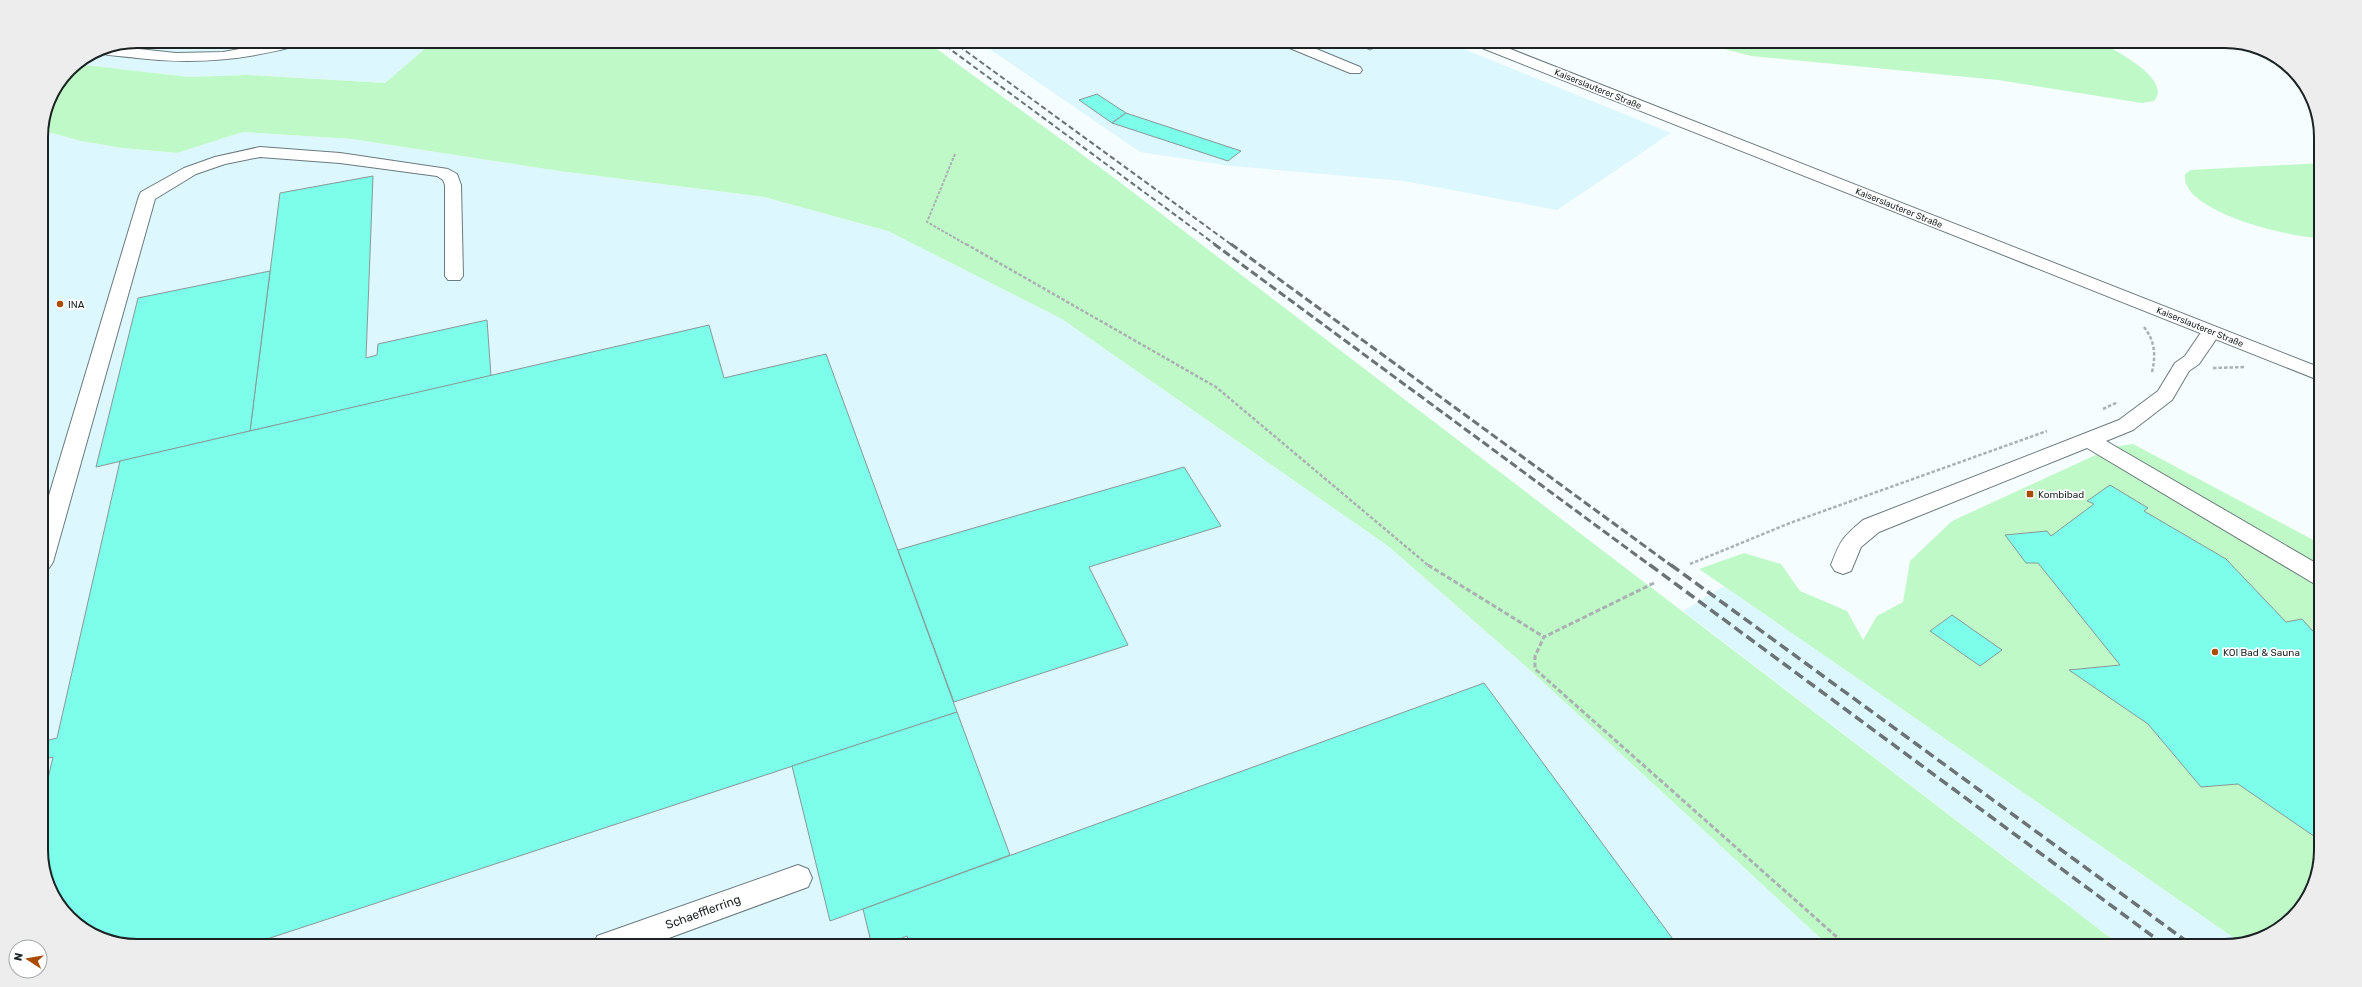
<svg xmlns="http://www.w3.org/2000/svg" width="2362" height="987" viewBox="0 0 2362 987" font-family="Rubik,sans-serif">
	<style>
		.built { fill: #dcf7fe }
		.green { fill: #c0f9c8 }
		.building { fill: #7cfeea; stroke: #899996 }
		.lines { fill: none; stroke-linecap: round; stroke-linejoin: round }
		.minor-casing { stroke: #6b7a7e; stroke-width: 2 }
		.major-casing { stroke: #6b7a7e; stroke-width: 2 }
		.path-far2 { stroke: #aab1b2; stroke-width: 2; stroke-dasharray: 3 1.5; stroke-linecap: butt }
		.path-far1 { stroke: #aab1b2; stroke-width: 2.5; stroke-dasharray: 3.5 2; stroke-linecap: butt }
		.path { stroke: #aab1b2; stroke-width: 3; stroke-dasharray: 5 2.5; stroke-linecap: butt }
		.minor { fill: #fff; fill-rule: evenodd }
		.major { fill: #fff; fill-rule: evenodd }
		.rail-far2 { stroke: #6c7374; stroke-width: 2; stroke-dasharray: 5.5 3; stroke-linecap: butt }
		.rail-far1 { stroke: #6c7374; stroke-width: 3; stroke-dasharray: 8 3.5; stroke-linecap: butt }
		.rail { stroke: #6c7374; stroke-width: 3.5; stroke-dasharray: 10 5; stroke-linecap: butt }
		.poi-dot { fill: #ab4b01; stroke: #fff; stroke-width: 1.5 }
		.labels { text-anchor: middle; stroke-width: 3.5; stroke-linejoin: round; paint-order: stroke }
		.far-street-label { font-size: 9px; fill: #1c2324; stroke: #fff }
		.poi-label { font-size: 10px; fill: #1c2324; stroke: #fff; text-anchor: start }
		.near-street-label { font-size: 12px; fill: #1c2324; stroke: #fff }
		.rim { fill: none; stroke: #1c2324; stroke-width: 2 }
	</style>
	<rect width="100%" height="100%" fill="#f6fdff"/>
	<!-- built -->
	<g class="built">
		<path d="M137 41H434L385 83 248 75 189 77 77 64 101 48Z"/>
		<path d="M978 41H1444L1671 133 1557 210 1404 181 1231 166 1140 152Z"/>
		<path d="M41 130 81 141 122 148 177 153 243 132 352 139 559 171 764 197 888 231 1062 319 1388 546 1530 670 1829 946H137L101 939 61 908 41 856Z"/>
		<path d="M1724 586 2240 942 2225 946H2121L1683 611Z"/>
	</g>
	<!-- green -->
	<g class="green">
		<path d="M434 41H926L1113 177 2121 946H1829L1530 670 1388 546 1062 319 888 231 764 197 559 171 352 139 243 132 177 153 122 148 81 141 41 130C47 106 55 79 77 64L189 77 248 75 385 83Z"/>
		<path d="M1709 41H2099C2115 51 2173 79 2154 101L2142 103 1998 80 1751 56 1721 48Z"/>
		<path d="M2321 163V238C2289 237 2202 216 2187 186 2185 183 2185 178 2185 174L2191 170Z"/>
		<path d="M2133 444 2321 544V850L2314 886 2278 930 2240 942 1699 569 1744 553 1781 564 1800 591 1847 611 1863 640 1877 616 1903 602 1910 561 1952 521 2113 447Z"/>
	</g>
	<!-- building -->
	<g class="building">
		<path d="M156 41H224L211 48Z"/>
		<path d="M1349 41H1389L1370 50Z"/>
		<path d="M1097 94 1126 113 1112 123 1079 100Z"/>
		<path d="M1126 113 1241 151 1228 161 1112 123Z"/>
		<path d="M373 176 366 358 377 355 378 344 487 320 491 376 250 431 280 193Z"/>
		<path d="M270 271 250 431 96 467 138 298Z"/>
		<path d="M709 325 724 378 826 354 957 712 264 940 263 946H137L101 939 61 908 41 856V809L53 757 41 760V742L57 738 120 461Z"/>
		<path d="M1184 467 1221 526 1089 567 1128 645 954 702 898 550Z"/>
		<path d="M2110 485 2148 508 2144 511 2226 559 2286 622 2302 619 2321 640V841L2238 784 2201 787 2148 724 2069 670 2120 665 2038 563H2026L2005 535 2047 531 2051 536 2094 504 2087 501Z"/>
		<path d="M1952 615 2002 650 1980 666 1930 631Z"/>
		<path d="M1484 683 1678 946H910L907 936 881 946H872L863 909Z"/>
		<path d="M957 712 1010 855 830 921 792 766Z"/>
	</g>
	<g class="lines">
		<!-- minor casing -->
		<g class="minor-casing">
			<g id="minor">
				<path d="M283 41H305L303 44C247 60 195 65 137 58 123 56 108 56 95 52L111 46 176 53 223 52Z"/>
				<path d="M1278 41H1297L1360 67 1362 70 1360 73H1350L1280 44Z"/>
				<path d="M260 147 340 153 448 169 457 174 461 185 463 276 460 280H448L445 276V185L443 180 437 176 340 163 260 157 225 164 196 174 155 199 53 562 49 568 41 570V522L139 196 141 192 184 168 215 157Z"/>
				<path d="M2211 326 2218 328 2221 332 2199 364 2189 371 2172 400 2133 430 2106 441 2321 566V586L2313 583 2087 448 1879 532 1861 547 1851 571 1843 574 1835 571 1831 565C1841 539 1842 538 1863 520L2119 420 2158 391 2175 363 2185 356 2204 328Z"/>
				<path d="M798 865 808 869 812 878 808 887 647 946H593L597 936Z"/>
			</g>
		</g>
		<!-- major casing -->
		<g class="major-casing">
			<path id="major" d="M1470 41H1490L2321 368V381L1472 44Z"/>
		</g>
		<!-- path-far2 -->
		<path class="path-far2" d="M955 154 927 222 967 245"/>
		<!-- path-far1 -->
		<g class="path-far1">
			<path d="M966 244 1216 387 1429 566"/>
			<path d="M2144 327C2155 341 2156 355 2152 372"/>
			<path d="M2213 368 2246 367"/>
			<path d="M2103 409 2118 402"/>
			<path d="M1690 564 1790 523 2047 431"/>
		</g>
		<!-- path -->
		<g class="path">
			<path d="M1428 565 1544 637"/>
			<path d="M1654 583 1544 637 1535 656V669L1847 946"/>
		</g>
		<!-- minor -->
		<use href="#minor" class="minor"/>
		<!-- major -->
		<use href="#major" class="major"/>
		<!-- rail-far2 -->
		<g class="rail-far2">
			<path d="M939 41 1216 245"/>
			<path d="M952 41 1232 245"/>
		</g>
		<!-- rail-far1 -->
		<g class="rail-far1">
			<path d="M1214 244 1651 566"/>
			<path d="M1231 244 1672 566"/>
		</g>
		<!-- rail -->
		<g class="rail">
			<path d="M1650 565 2166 946"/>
			<path d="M1671 565 2193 946"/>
		</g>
	</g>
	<!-- markers -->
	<g class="poi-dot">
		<circle cx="60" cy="304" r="4"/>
		<rect x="2026" y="490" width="8" height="8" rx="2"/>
		<circle cx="2215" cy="652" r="4"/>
	</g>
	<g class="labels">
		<!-- far-street labels -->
		<g class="far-street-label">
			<text transform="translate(1598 89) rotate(22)" y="3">Kaiserslauterer Straße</text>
			<text transform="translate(1899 208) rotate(22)" y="3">Kaiserslauterer Straße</text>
			<text transform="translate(2200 327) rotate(22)" y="3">Kaiserslauterer Straße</text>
		</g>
		<!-- poi labels -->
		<g class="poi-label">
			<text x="68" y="308">INA</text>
			<text x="2038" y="498">Kombibad</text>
			<text x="2223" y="656">KOI Bad &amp; Sauna</text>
		</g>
		<!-- near-street labels -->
		<g class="near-street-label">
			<text transform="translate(703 912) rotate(-20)" y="4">Schaefflerring</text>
		</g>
	</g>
	<!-- crop -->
	<path d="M0 0H2362V987H0ZM137 48H2225A89 89 0 0 1 2314 137V850A89 89 0 0 1 2225 939H137A89 89 0 0 1 48 850V137A89 89 0 0 1 137 48Z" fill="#ededed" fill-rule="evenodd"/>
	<path class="rim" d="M137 48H2225A89 89 0 0 1 2314 137V850A89 89 0 0 1 2225 939H137A89 89 0 0 1 48 850V137A89 89 0 0 1 137 48Z"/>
	<!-- north arrow -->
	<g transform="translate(28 959) rotate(282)"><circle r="19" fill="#ffffff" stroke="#a4a7a7"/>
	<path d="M0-3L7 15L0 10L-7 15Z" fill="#ab4b01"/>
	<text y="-6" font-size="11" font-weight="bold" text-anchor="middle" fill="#1c2324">N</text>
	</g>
</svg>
